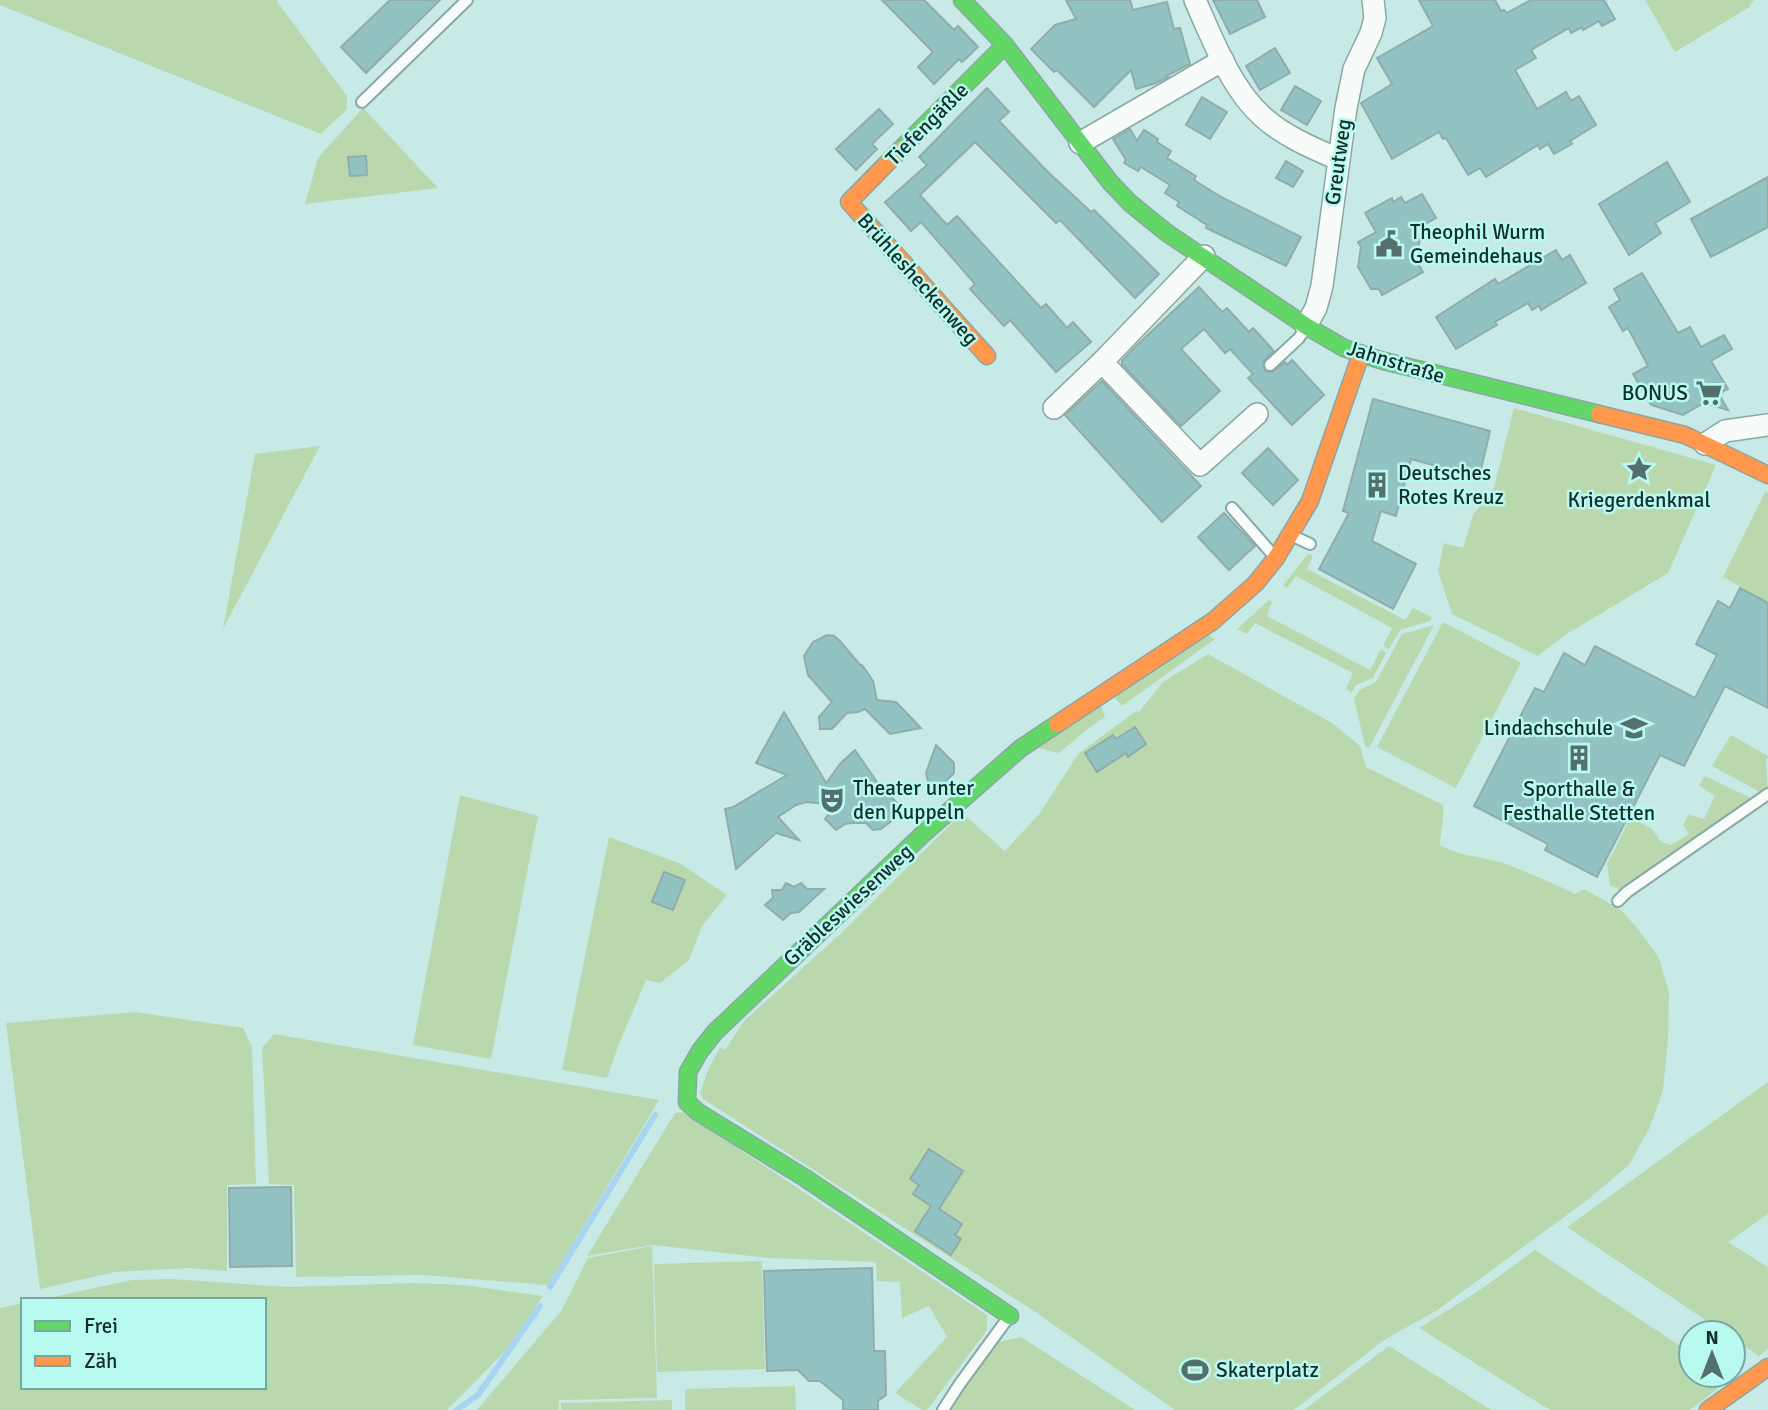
<svg xmlns="http://www.w3.org/2000/svg" width="1768" height="1410" viewBox="0 0 1768 1410" font-family="Signika,sans-serif">
	<style>
		.green { fill: #bad8ae }
		.lines { fill: none; stroke-linecap: round; stroke-linejoin: round }
		.stream { stroke: #a9d4f0; stroke-width: 6 }
		.building { fill: #93c2c3; stroke: #90acab; stroke-width: 2 }
		.lane-casing { stroke: #8ba7a4; stroke-width: 14 }
		.street-casing { stroke: #8ba7a4; stroke-width: 24 }
		.fast-casing { stroke: #8ba7a4; stroke-width: 19 }
		.slow-casing { stroke: #8ba7a4; stroke-width: 19 }
		.lane { stroke: #f7fcfb; stroke-width: 10 }
		.street { stroke: #f7fcfb; stroke-width: 21 }
		.fast { stroke: #63d668; stroke-width: 16 }
		.slow { stroke: #ff974d; stroke-width: 16 }
		.labels { text-anchor: middle; stroke-width: 5; stroke-linejoin: round; paint-order: stroke }
		.street-label { font-size: 21px; fill: #142e2b; stroke: #b8f9f0 }
		.poi-label { font-size: 21px; fill: #142e2b; stroke: #b8f9f0; text-anchor: start }
	</style>
	<rect width="100%" height="100%" fill="#c7eae6"/>
	<!-- green -->
	<g class="green">
		<path d="M0 0H276L347 96V109L321 134 0 5Z"/>
		<path d="M1645 0H1754L1748 8 1675 52Z"/>
		<path d="M363 108 438 188 305 204 318 158Z"/>
		<path d="M1514 408 1716 465 1668 573 1565 635 1538 656 1452 614 1438 571 1444 543 1463 548 1473 515 1494 488Z"/>
		<path d="M320 446 223 629 255 454Z"/>
		<path d="M1765 492 1768 493V602L1723 577Z"/>
		<path d="M1308 554 1313 556 1307 569 1405 620 1413 608 1432 617 1430 621 1400 630 1389 649 1383 646 1392 628 1296 576 1287 588 1283 585Z"/>
		<path d="M1269 600 1272 602 1267 616 1370 670 1381 649 1386 653 1373 678 1356 685 1352 692 1346 689 1353 673 1255 623 1247 634 1237 629Z"/>
		<path d="M1443 622 1521 663 1456 788 1377 747Z"/>
		<path d="M1434 625 1369 748 1365 746 1354 698 1360 690 1376 682 1402 634Z"/>
		<path d="M1204 633 1215 639 1122 706 1114 697Z"/>
		<path d="M1208 654 1332 723 1360 746 1366 767 1443 805C1445 818 1440 832 1440 845 1461 857 1487 857 1509 865 1532 874 1553 883 1575 894L1584 889 1621 910 1638 929 1659 958 1669 993 1668 1038 1663 1090 1650 1127 1629 1165 1586 1201 1436 1311 1384 1340 1294 1410H1175L1034 1311 703 1099 700 1093 708 1070 720 1047 725 1050 744 1021 837 937 962 813 1005 851 1040 813 1078 754 1136 711 1139 712 1163 682Z"/>
		<path d="M1101 706 1105 717C1088 727 1075 741 1058 753L1038 748Z"/>
		<path d="M1731 735 1768 756 1766 763 1768 788 1762 793 1712 766Z"/>
		<path d="M1705 776 1753 799 1622 891 1610 885 1607 864 1631 817 1652 829 1661 842 1671 845 1689 834 1683 825 1689 814 1704 819 1715 796 1699 785Z"/>
		<path d="M460 795 538 816 491 1059 413 1045Z"/>
		<path d="M609 837 681 864 727 895 702 926 689 960 660 983 646 980 619 1044 607 1078 562 1070Z"/>
		<path d="M135 1012 243 1028 252 1047 256 1184 227 1185V1271L187 1268 115 1272 40 1289 6 1023Z"/>
		<path d="M274 1034 659 1100 548 1285 421 1275 296 1277 294 1185 269 1184 262 1048Z"/>
		<path d="M1768 1082V1214L1728 1242 1768 1267V1349L1759 1356 1733 1338V1333H1725L1567 1227Z"/>
		<path d="M684 1112 987 1315V1330L927 1410H922L895 1393 947 1337 929 1306 902 1318 900 1282 877 1281 876 1262 769 1258 652 1245 587 1256 675 1113Z"/>
		<path d="M652 1246 657 1398 559 1400V1410H477L562 1310 588 1258Z"/>
		<path d="M1535 1250 1691 1353V1375H1724L1730 1379 1690 1410H1550L1419 1328 1477 1292Z"/>
		<path d="M762 1261 765 1369 657 1372 654 1264Z"/>
		<path d="M170 1279 289 1287 415 1283 464 1285 543 1296 507 1349 447 1410H0V1308L23 1303V1387H264V1300H39L132 1280Z"/>
		<path d="M1021 1337 1135 1410H950L998 1342Z"/>
		<path d="M1389 1346 1491 1410H1304Z"/>
		<path d="M795 1386 796 1410H685V1389Z"/>
		<path d="M672 1400V1410H561V1403Z"/>
	</g>
	<g class="lines">
		<!-- stream -->
		<g class="stream">
			<path d="M550 1287 655 1115"/>
			<path d="M457 1410 478 1395 540 1306"/>
		</g>
	</g>
	<!-- building -->
	<g class="building">
		<path d="M390 0H440L366 73 341 47Z"/>
		<path d="M882 0H924L954 30 958 26 978 47 962 62 959 59 934 84 918 67 933 52Z"/>
		<path d="M1066 0H1130L1133 10 1167 2 1174 29 1180 28 1190 64 1166 76 1168 77 1156 83 1136 89 1131 70 1094 107 1057 70 1054 72 1031 49 1055 25 1076 19Z"/>
		<path d="M1213 0H1257L1265 17 1230 34Z"/>
		<path d="M1419 0H1495L1501 11 1504 10 1507 13 1531 0H1604L1615 19 1602 26 1599 21 1583 30 1582 27 1571 33 1569 28 1531 50 1536 58 1515 70 1537 109 1566 92 1571 101 1579 96 1596 125 1570 141 1572 144 1554 154 1548 144 1540 149 1538 145 1486 177 1480 168 1468 175 1446 138 1443 139 1439 132 1392 159 1361 103 1392 84 1377 58 1433 26Z"/>
		<path d="M1275 48 1290 73 1260 90 1246 66Z"/>
		<path d="M1295 86 1321 101 1307 125 1281 110Z"/>
		<path d="M987 88 1009 112 999 121 1048 172 1091 212 1094 210 1159 274 1135 298 1060 220 1056 223 975 142 920 195 947 225 957 216 1041 308 1046 304 1067 328 1073 322 1091 342 1056 372 1010 320 1004 326 970 289 975 284 921 222 911 231 885 202 927 165 919 157Z"/>
		<path d="M1202 97 1227 112 1210 139 1186 125Z"/>
		<path d="M879 109 893 124 872 144 877 149 856 170 836 149Z"/>
		<path d="M1130 129 1137 141 1144 130 1158 139 1157 142 1171 151 1167 158 1196 176 1194 180 1221 197 1301 237 1286 266 1206 228 1207 225 1177 206 1179 202 1165 193 1170 185 1141 167 1138 171 1124 163 1126 160 1113 139Z"/>
		<path d="M366 156 367 175 350 176 348 157Z"/>
		<path d="M1286 161 1303 171 1293 187 1276 178Z"/>
		<path d="M1667 162 1690 202 1655 223 1661 233 1629 255 1599 204Z"/>
		<path d="M1768 177V227L1711 257 1691 219Z"/>
		<path d="M1422 194 1436 218 1415 230 1420 240 1415 258 1423 272 1382 295 1379 289H1371L1358 267 1361 247 1358 242 1376 232 1365 213 1392 198 1393 202 1401 197 1405 203Z"/>
		<path d="M1556 250 1562 260 1570 255 1586 283 1541 310 1539 306 1532 310 1528 303 1495 322 1497 325 1456 349 1436 317 1495 279 1498 284Z"/>
		<path d="M1642 273 1678 333 1690 327 1701 347 1724 335 1732 349 1711 361 1728 389 1719 394 1728 410 1704 403 1683 415 1651 405 1633 374 1648 366 1628 328 1623 331 1609 307 1620 300 1614 289Z"/>
		<path d="M1199 287 1222 312 1227 308 1249 332 1253 328 1274 351 1263 362 1265 371 1272 372 1285 362 1287 365 1292 360 1324 395 1292 425 1248 378 1253 374 1230 349 1225 353 1204 329 1181 349 1220 391 1181 426 1122 364V361L1136 346Z"/>
		<path d="M1102 381 1201 486 1162 522 1065 415Z"/>
		<path d="M1373 399 1490 431 1479 478 1411 459 1396 516 1381 511 1372 541 1416 564 1393 609 1319 569 1349 513 1343 511Z"/>
		<path d="M1268 448 1298 480 1273 505 1242 473Z"/>
		<path d="M1224 513 1255 546 1229 570 1198 537Z"/>
		<path d="M1740 588 1768 603V708L1725 686 1684 766 1660 755 1597 877 1545 850 1548 844 1474 806 1535 688 1544 692 1564 653 1585 665 1595 646 1695 698 1717 655 1696 644 1718 601 1730 608Z"/>
		<path d="M827 635 834 636 840 641 861 666 862 665 873 681 877 700 896 702 921 728 890 734 865 709 858 712 847 713 832 729H820L819 717 832 702 808 675 804 656 813 642Z"/>
		<path d="M784 712 826 783 841 763 855 750 879 785 905 811 881 829 873 830 866 823H852L845 824 836 830 825 819 836 805 806 802 796 805 778 817 799 840 776 833 736 869 725 809 733 807 787 775 756 763Z"/>
		<path d="M1135 727 1146 744 1128 757 1126 753 1097 772 1085 753 1113 735 1116 739Z"/>
		<path d="M936 745 954 763V773L931 795 926 773Z"/>
		<path d="M664 872 685 880 673 910 652 902Z"/>
		<path d="M786 883 794 887 801 883 807 889H824L799 912 791 913 783 920 765 905 773 898 772 890H782Z"/>
		<path d="M929 1149 963 1171 939 1209 962 1224 955 1235 961 1239 951 1255 915 1231 931 1206 913 1194 919 1185 910 1179Z"/>
		<path d="M291 1187 292 1266 230 1267 229 1188Z"/>
		<path d="M872 1268 874 1351H885L886 1395 878 1401V1410H843V1400L820 1381H809L798 1370 767 1371 764 1271Z"/>
	</g>
	<g class="lines">
		<!-- lane casing -->
		<g class="lane-casing">
			<g id="lane">
				<path d="M362 102 467 0"/>
				<path d="M1270 365 1299 338 1306 326"/>
				<path d="M1232 508 1274 556"/>
				<path d="M1293 536 1310 544"/>
				<path d="M1618 901 1627 892 1768 794"/>
				<path d="M943 1410 959 1385 1008 1318"/>
			</g>
		</g>
		<!-- street casing -->
		<g class="street-casing">
			<g id="street">
				<path d="M1195 0C1212 38 1231 89 1263 117 1284 136 1312 148 1338 159"/>
				<path d="M1080 143 1223 60"/>
				<path d="M1306 326 1316 308 1322 286 1346 108 1354 69 1371 33 1375 18 1373 0"/>
				<path d="M1102 362 1200 465 1257 414"/>
				<path d="M1054 408 1102 362 1204 256"/>
				<path d="M1705 444 1725 431 1768 425"/>
			</g>
		</g>
		<!-- fast casing -->
		<g class="fast-casing">
			<g id="fast">
				<path d="M962 0 1005 45 1110 182 1130 203 1167 233 1306 326 1344 348 1380 360 1599 414"/>
				<path d="M900 150 1005 45"/>
				<path d="M1010 1316 805 1178 698 1112 687 1102 688 1072 700 1051 715 1032 923 834 1021 748 1057 724"/>
			</g>
		</g>
		<!-- slow casing -->
		<g class="slow-casing">
			<g id="slow">
				<path d="M900 150 849 202 987 356"/>
				<path d="M1599 414 1685 435 1768 475"/>
				<path d="M1057 724 1213 621 1256 583 1276 558 1310 501 1361 354"/>
				<path d="M1708 1410 1768 1367"/>
			</g>
		</g>
		<!-- lane -->
		<use href="#lane" class="lane"/>
		<!-- street -->
		<use href="#street" class="street"/>
		<!-- fast -->
		<use href="#fast" class="fast"/>
		<!-- slow -->
		<use href="#slow" class="slow"/>
	</g>
	<!-- icons -->
	<defs>
		<g id="civic-bare" transform="scale(2.1)"><path d="M-.6-6.5H3V-4.5H.6V-3L4-1V1h2V6H-6V1h2V-1L-.6-3ZM-1.2 2.5V6h2.4V2.5Z" fill="#53706c" stroke="#b8f9f0" stroke-width="2.5" paint-order="stroke"/></g>
		<g id="supermarket-bare" transform="scale(2.1)"><path d="M-6-5.5h2.5l.6 2H6L4.5 2H-2.5L-4.4-4H-6ZM-1.5 3.2a1.3 1.3 0 1 0 .1 0ZM3 3.2a1.3 1.3 0 1 0 .1 0Z" fill="#53706c" stroke="#b8f9f0" stroke-width="2.5" paint-order="stroke"/></g>
		<g id="sight-bare" transform="scale(2.1)"><path d="M0-6L1.8-2.2L6-1.7L2.9 1.2L3.7 5.4L0 3.3L-3.7 5.4L-2.9 1.2L-6-1.7L-1.8-2.2Z" fill="#53706c" stroke="#b8f9f0" stroke-width="2.5" paint-order="stroke"/></g>
		<g id="building-bare" transform="scale(2.1)"><path d="M-4-6H4V6H1V3H-1V6H-4ZM-2.5-4.3h1.7v1.8h-1.7ZM.8-4.3h1.7v1.8H.8ZM-2.5-1h1.7V.8h-1.7ZM.8-1h1.7V.8H.8Z" fill="#53706c" stroke="#b8f9f0" stroke-width="2.5" paint-order="stroke"/></g>
		<g id="school-bare" transform="scale(2.1)"><path d="M0-5L7-2L0 1L-7-2ZM-4 1L0 2.5L4 1V4Q0 6-4 4Z" fill="#53706c" stroke="#b8f9f0" stroke-width="2.5" paint-order="stroke"/></g>
		<g id="theatre-bare" transform="scale(2.1)"><path d="M-5-5.5Q0-4 5-5.5V0Q5 5 0 6Q-5 5-5 0ZM-3.3-2.5H-1v1.5H-3.3ZM1-2.5H3.3v1.5H1ZM-2.8 1Q0 5.5 2.8 1Z" fill="#53706c" stroke="#b8f9f0" stroke-width="2.5" paint-order="stroke"/></g>
		<g id="stadium-bare" transform="scale(2.1)"><path d="M0-5a6.5 5 0 1 0 0 10a6.5 5 0 1 0 0-10ZM-3.5-1.8h7v3.6h-7Z" fill="#53706c" stroke="#b8f9f0" stroke-width="2.5" paint-order="stroke"/></g>
	</defs>
	<g fill-rule="evenodd">
		<use href="#civic-bare" x="1389" y="244"/>
		<use href="#supermarket-bare" x="1709" y="393"/>
		<use href="#sight-bare" x="1639" y="469"/>
		<use href="#building-bare" x="1377" y="485"/>
		<use href="#school-bare" x="1634" y="728"/>
		<use href="#building-bare" x="1579" y="758"/>
		<use href="#theatre-bare" x="832" y="800"/>
		<use href="#stadium-bare" x="1195" y="1370"/>
	</g>
	<g class="labels">
		<!-- street labels -->
		<g class="street-label">
			<text transform="translate(927 124) rotate(-45)" y="7">Tiefengäßle</text>
			<text transform="translate(1338 162) rotate(-82)" y="7">Greutweg</text>
			<text transform="translate(918 279) rotate(48)" y="7">Brühlesheckenweg</text>
			<text transform="translate(1396 362) rotate(17)" y="7">Jahnstraße</text>
			<text transform="translate(848 905) rotate(-43)" y="7">Gräbleswiesenweg</text>
		</g>
		<!-- poi labels -->
		<g class="poi-label">
			<text x="1410" y="239">Theophil Wurm<tspan x="1410" dy="24">Gemeindehaus</tspan></text>
			<text x="1688" y="400" text-anchor="end">BONUS</text>
			<text x="1398" y="480">Deutsches<tspan x="1398" dy="24">Rotes Kreuz</tspan></text>
			<text x="1639" y="507" text-anchor="middle">Kriegerdenkmal</text>
			<text x="1613" y="735" text-anchor="end">Lindachschule</text>
			<text x="853" y="795">Theater unter<tspan x="853" dy="24">den Kuppeln</tspan></text>
			<text x="1579" y="796" text-anchor="middle">Sporthalle &amp;<tspan x="1579" dy="24">Festhalle Stetten</tspan></text>
			<text x="1216" y="1377">Skaterplatz</text>
		</g>
	</g>
	<!-- legend -->
	<rect x="21" y="1298" width="245" height="91" fill="#b8f9f0" stroke="#76a8a1" stroke-width="2"/>
	<rect x="35" y="1321" width="35" height="10" fill="#63d668" stroke="#76a8a1" stroke-width="2"/>
	<text x="84" y="1333" font-size="21" fill="#142e2b">Frei</text>
	<rect x="35" y="1356" width="35" height="10" fill="#ff974d" stroke="#76a8a1" stroke-width="2"/>
	<text x="84" y="1368" font-size="21" fill="#142e2b">Zäh</text>
	<!-- north arrow -->
	<g transform="translate(1712 1354)"><circle r="33" fill="#b8f9f0" stroke="#76a8a1" stroke-width="2"/>
	<path d="M0-5L12 26L0 18L-12 26Z" fill="#53706c"/>
	<text y="-10" font-size="19" font-weight="bold" text-anchor="middle" fill="#142e2b">N</text>
	</g>
</svg>
